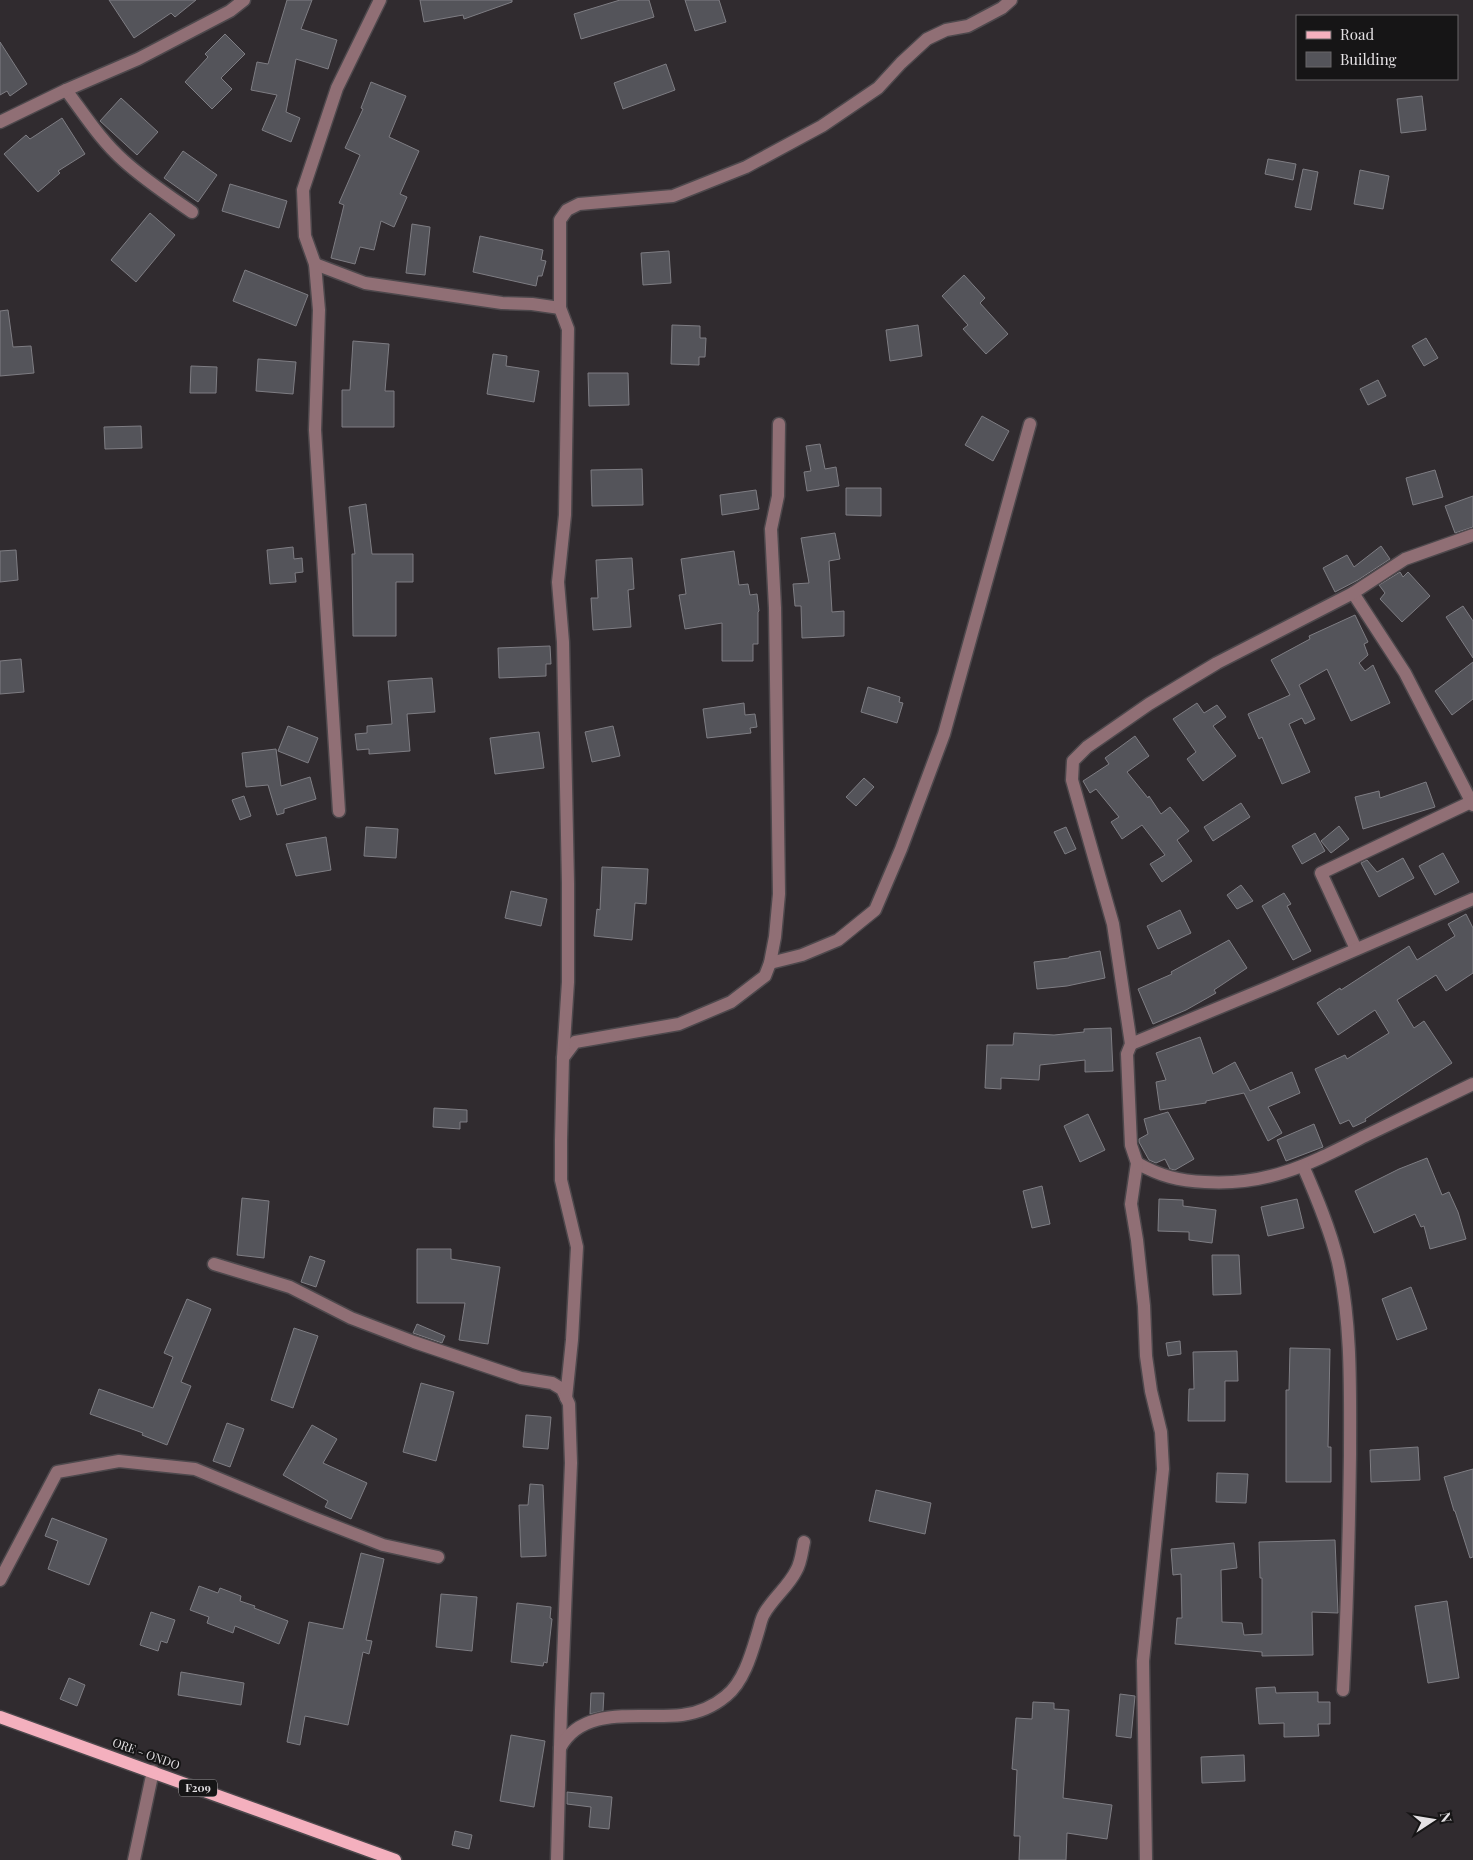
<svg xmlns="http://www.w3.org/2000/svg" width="1473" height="1860" viewBox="0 0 1473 1860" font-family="'Playfair Display',serif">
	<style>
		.building { fill: #54545a; stroke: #7e7d83 }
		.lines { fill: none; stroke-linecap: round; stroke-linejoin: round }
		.minor-casing { stroke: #4d484c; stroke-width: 15 }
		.major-casing { stroke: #4d484c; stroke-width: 15 }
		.minor { stroke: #906f75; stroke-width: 12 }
		.major { stroke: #f4b0be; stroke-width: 12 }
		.labels { text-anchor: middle; stroke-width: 4; stroke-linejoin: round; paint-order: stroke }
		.shield { fill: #161516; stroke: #a6a4a6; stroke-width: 1 }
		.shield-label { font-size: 11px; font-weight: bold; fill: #e4e1e4 }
		.street-label { font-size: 12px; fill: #e4e1e4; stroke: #161516 }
	</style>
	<rect width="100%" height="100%" fill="#302b2f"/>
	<!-- building -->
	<g class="building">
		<path d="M109 0H196L175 17 171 13 134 38Z"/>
		<path d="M287 0H312L301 29 337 40 328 69 296 59 286 112 300 118 291 142 262 130 277 95 251 90 257 62 268 64Z"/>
		<path d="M420 0H512V2L464 19 463 15 424 22Z"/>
		<path d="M620 0H649L654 17 581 39 574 14Z"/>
		<path d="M685 0H719L726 22 695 31Z"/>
		<path d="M225 34 245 54 221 78 232 89 212 109 185 82 208 57 205 54Z"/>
		<path d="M0 42 27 84 10 96 7 91 0 95Z"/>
		<path d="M666 64 675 90 623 109 614 83Z"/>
		<path d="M371 82 406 96 389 137 419 151 400 194 407 197 394 227 381 221 374 250 360 247 355 264 331 258 344 205 339 203 360 155 345 148 363 109 361 108Z"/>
		<path d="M1422 96 1426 130 1401 133 1397 99Z"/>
		<path d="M121 98 158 132 137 155 100 121Z"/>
		<path d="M62 118 85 154 58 171 60 173 38 192 4 154 26 135 30 139Z"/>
		<path d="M183 151 217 175 198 202 164 178Z"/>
		<path d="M1268 159 1296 164 1293 180 1265 174Z"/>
		<path d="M1303 169 1318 172 1311 210 1295 207Z"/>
		<path d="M1360 170 1389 176 1383 209 1354 204Z"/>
		<path d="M230 184 287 201 279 228 222 211Z"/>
		<path d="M150 213 175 235 136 282 111 260Z"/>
		<path d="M412 224 430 227 425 275 406 273Z"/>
		<path d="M480 236 543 250 541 260 546 261 542 276H538L536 286 473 272Z"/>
		<path d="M669 251 671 283 643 285 641 253Z"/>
		<path d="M245 270 308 295 296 326 233 301Z"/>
		<path d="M964 275 985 298 980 303 1008 334 986 354 963 329 968 325 942 296Z"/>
		<path d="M8 310 13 347 31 346 34 373 0 376V311Z"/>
		<path d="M672 325 700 326V338H706L705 357H699V365L671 364Z"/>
		<path d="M918 325 922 356 890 361 886 330Z"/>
		<path d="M1426 338 1438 358 1424 366 1412 346Z"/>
		<path d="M353 341 389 344 385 391H394V427H342V390H350Z"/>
		<path d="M493 354 507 356 506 366 539 371 534 402 487 394Z"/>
		<path d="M258 359 296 362 293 394 256 391Z"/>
		<path d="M191 366 217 367 216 393H190Z"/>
		<path d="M588 373H628L629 405 589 406Z"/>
		<path d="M1378 380 1386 396 1368 405 1360 389Z"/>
		<path d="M982 416 1009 431 993 461 965 445Z"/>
		<path d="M141 426 142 448 105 449 104 427Z"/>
		<path d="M820 444 825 469 836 467 839 486 807 491 804 472 811 471 806 446Z"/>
		<path d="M642 469 643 505 592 506 591 470Z"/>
		<path d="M1435 470 1443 497 1413 505 1406 478Z"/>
		<path d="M846 488H881V516L846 515Z"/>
		<path d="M756 490 759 509 722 515 720 495Z"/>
		<path d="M1473 496V527L1455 533 1445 506Z"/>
		<path d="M366 504 372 554H413V582H396V636H353L352 554H355L349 507Z"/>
		<path d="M835 533 840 559 829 561 832 612 844 611V636L802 638 801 606H795L793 584 809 583 801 538Z"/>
		<path d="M1381 546 1390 559 1358 580 1335 592 1323 568 1347 555 1354 567Z"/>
		<path d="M293 547 294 559 302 558 303 572 295 573 296 582 270 584 267 550Z"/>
		<path d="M16 550 18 580 0 582V551Z"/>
		<path d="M734 551 739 585 748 584 750 595 757 594 759 611 758 612V644H753V661H722V623L685 629 679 595 686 594 681 559Z"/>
		<path d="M632 558 634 589 628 590 631 627 593 630 591 598H598L596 560Z"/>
		<path d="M1400 572 1403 577 1408 572 1430 596 1402 622 1380 599 1385 593 1379 585Z"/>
		<path d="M1463 606 1473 621V658L1446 617Z"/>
		<path d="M1355 615 1368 642 1364 644 1368 655 1359 663 1365 671 1373 665 1390 703 1351 721 1327 669 1299 685 1315 719 1305 724 1302 718 1289 724 1310 772 1282 784 1262 737 1259 739 1248 714 1290 695 1271 660 1310 639 1309 636Z"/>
		<path d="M550 646 551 664H546V676L499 678 498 648Z"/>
		<path d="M21 659 24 692 0 694V661Z"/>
		<path d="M1473 662V699L1452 715 1435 691Z"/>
		<path d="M432 678 435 712 407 714 410 751 369 754V749L357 750 355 734 367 733V726L392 724 388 681Z"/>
		<path d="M868 687 900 697 899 702 903 703 897 723 861 712Z"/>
		<path d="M744 703 745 715 755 714 757 727 750 728 751 733 707 738 703 709Z"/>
		<path d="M1197 703 1204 713 1217 705 1226 717 1213 726 1236 756 1203 781 1187 759 1196 752 1173 719Z"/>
		<path d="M288 726 318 738 308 763 278 751Z"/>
		<path d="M613 726 620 756 592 762 585 732Z"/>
		<path d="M539 732 544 768 495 774 490 738Z"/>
		<path d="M1135 736 1149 756 1127 772 1148 798 1149 796 1161 814 1170 807 1189 831 1177 840 1192 861 1162 882 1150 864 1165 855 1142 825 1122 839 1111 822 1119 817 1096 789 1090 793 1083 781 1109 764 1105 758Z"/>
		<path d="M276 749 281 786 310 777 316 799 284 809V813L277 815 268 785 246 787 242 753Z"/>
		<path d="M864 778 874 787 856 806 846 797Z"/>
		<path d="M1426 782 1435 807 1363 829 1355 797 1379 791 1380 798Z"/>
		<path d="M244 796 251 816 240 820 232 800Z"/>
		<path d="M1241 803 1250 817 1213 841 1204 827Z"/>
		<path d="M1339 826 1349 839 1331 853 1321 841Z"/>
		<path d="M366 827 398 829 396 858 364 856Z"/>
		<path d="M1066 827 1076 849 1065 854 1054 832Z"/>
		<path d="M1315 833 1325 851 1302 864 1292 846Z"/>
		<path d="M326 837 331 870 296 876 286 844Z"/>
		<path d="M1443 853 1459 882 1435 895 1419 866Z"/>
		<path d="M1403 858 1414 878 1379 897 1361 863 1367 860 1377 872Z"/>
		<path d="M602 867 648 869 646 904 635 903 632 940 594 936 597 909 600 910Z"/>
		<path d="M1241 885 1253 901 1237 909 1227 895Z"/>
		<path d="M511 891 547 899 541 926 505 918Z"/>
		<path d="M1284 893 1291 904 1287 906 1311 951 1293 960 1262 906Z"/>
		<path d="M1180 910 1191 933 1158 949 1147 926Z"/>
		<path d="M1466 914 1473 928V973L1446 991 1436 975 1397 1000 1414 1028 1424 1021 1452 1063 1365 1119 1366 1121 1353 1127 1349 1120 1340 1124 1315 1069 1345 1055 1347 1059 1389 1033 1375 1010 1338 1035 1317 1003 1340 988 1341 990 1409 946 1417 960 1455 936 1448 924Z"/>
		<path d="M1229 940 1247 968 1214 990 1216 993 1186 1010 1153 1024 1138 989 1172 974 1171 972Z"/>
		<path d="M1100 951 1105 978 1067 986 1037 989 1034 962 1069 958V957Z"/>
		<path d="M1111 1028 1113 1071 1085 1072V1060L1040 1065 1039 1080 1001 1078V1089L985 1088 987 1045H1013L1014 1033 1054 1035 1084 1032V1029Z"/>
		<path d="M1200 1037 1213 1074 1235 1062 1250 1091 1292 1072 1300 1093 1268 1107 1282 1133 1268 1141 1244 1093 1206 1101V1103L1160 1110 1156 1082 1166 1080 1156 1053Z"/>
		<path d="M434 1108 467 1110V1122H460V1129L433 1127Z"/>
		<path d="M1168 1112 1194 1159 1175 1170 1170 1169 1165 1159 1156 1163 1149 1160 1139 1142V1139L1148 1134 1144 1119Z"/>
		<path d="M1088 1114 1105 1150 1080 1162 1064 1126Z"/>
		<path d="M1314 1124 1323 1147 1286 1161 1277 1140Z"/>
		<path d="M1427 1158 1442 1195 1449 1192 1458 1212 1466 1239 1430 1249 1424 1226 1421 1227 1415 1214 1374 1233 1355 1191 1399 1169Z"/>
		<path d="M1042 1186 1050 1224 1032 1228 1023 1191Z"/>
		<path d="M242 1198 269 1201 264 1258 237 1255Z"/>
		<path d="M1159 1199 1183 1200V1206L1216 1210 1212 1243 1189 1240V1232L1158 1231Z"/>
		<path d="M1297 1199 1304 1228 1268 1236 1261 1207Z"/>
		<path d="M417 1249H451V1259L500 1267 488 1344 459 1340 465 1303H417Z"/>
		<path d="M1212 1255H1239L1241 1294 1213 1295Z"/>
		<path d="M310 1256 325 1261 316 1287 301 1282Z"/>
		<path d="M1411 1287 1427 1329 1397 1340 1382 1299Z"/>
		<path d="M187 1299 211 1309 181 1382 191 1386 167 1445 142 1435 143 1433 90 1414 99 1389 153 1408 173 1357 164 1353Z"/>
		<path d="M417 1324 445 1336 442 1343 413 1333Z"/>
		<path d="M294 1328 318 1336 293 1408 271 1400Z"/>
		<path d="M1180 1341 1181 1354 1168 1356 1166 1343Z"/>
		<path d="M1290 1348 1330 1349 1328 1447H1331V1482H1286V1390H1289Z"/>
		<path d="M1237 1351 1238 1381H1225V1421H1188L1189 1389H1194L1193 1352Z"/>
		<path d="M421 1383 454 1392 436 1461 403 1452Z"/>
		<path d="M526 1415 551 1417 548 1449 523 1447Z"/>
		<path d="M227 1423 244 1429 230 1467 213 1461Z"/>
		<path d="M312 1425 337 1439 323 1463 367 1483 351 1519 325 1507 328 1501 283 1475Z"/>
		<path d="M1418 1447 1420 1480 1371 1482 1370 1450Z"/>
		<path d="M1473 1469V1557L1470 1558 1455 1511H1454L1444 1477Z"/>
		<path d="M1217 1473 1248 1474 1246 1503 1216 1502Z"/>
		<path d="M530 1484 543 1485 546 1556 521 1557 519 1505H528Z"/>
		<path d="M876 1490 931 1503 925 1534 869 1521Z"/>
		<path d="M52 1518 107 1539 89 1585 48 1569 58 1541 45 1536Z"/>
		<path d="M1335 1540 1338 1613 1312 1612 1313 1655 1262 1656V1652L1175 1644 1177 1618H1182L1181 1574 1173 1575 1171 1549 1234 1543 1237 1568 1221 1570 1222 1622 1242 1623 1244 1635 1262 1634V1578H1260L1259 1542Z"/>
		<path d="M361 1553 384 1559 366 1640 372 1641 369 1654 363 1652 348 1725 305 1716 300 1745 287 1742 309 1622 343 1629Z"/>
		<path d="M199 1586 218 1593 220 1588 241 1596 240 1601 255 1606 254 1608 288 1621 279 1644 235 1626 233 1633 207 1623 209 1617 190 1610Z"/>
		<path d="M441 1594 477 1597 472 1651 436 1647Z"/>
		<path d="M1447 1601 1459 1678 1428 1683 1415 1606Z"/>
		<path d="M517 1603 551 1607 550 1618 552 1619 547 1663 544 1662 543 1666 511 1662Z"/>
		<path d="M151 1612 175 1620 167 1643 161 1641 158 1651 140 1645Z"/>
		<path d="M181 1672 244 1683 241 1705 178 1695Z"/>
		<path d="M69 1678 85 1685 77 1706 60 1699Z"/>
		<path d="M1275 1687 1276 1693 1318 1692V1702H1330V1724H1318L1319 1736 1284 1737V1723L1259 1724 1256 1688Z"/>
		<path d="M591 1693H604L603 1711 590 1714Z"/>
		<path d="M1120 1694 1135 1696 1131 1738 1116 1736Z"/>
		<path d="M1033 1702 1054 1703V1709L1069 1710 1063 1798 1112 1805 1107 1839 1067 1833 1066 1860H1019L1020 1836H1014L1017 1770 1012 1769 1016 1718 1032 1719Z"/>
		<path d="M511 1735 545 1741 534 1807 500 1801Z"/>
		<path d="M1244 1755 1245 1781 1202 1783 1201 1757Z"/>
		<path d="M567 1792 612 1797 609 1829 589 1827 591 1807 567 1804Z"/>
		<path d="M455 1831 472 1835 469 1849 452 1845Z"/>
	</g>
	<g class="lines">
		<!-- minor casing -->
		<g class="minor-casing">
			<g id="minor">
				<path d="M66 90C84 114 101 141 124 161 145 180 169 196 192 212"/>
				<path d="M0 122 66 90 138 59 230 11 244 0"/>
				<path d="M315 264 365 283 502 303 532 304 560 308"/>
				<path d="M1353 593 1405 673 1473 805"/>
				<path d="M339 811 315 430 319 310 315 264 305 236 303 190 337 88 380 0"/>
				<path d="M1356 949 1321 873 1471 802"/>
				<path d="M770 963 802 955 838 940 875 910 901 849 944 734 1030 424"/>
				<path d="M1131 1044 1274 985 1473 899"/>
				<path d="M563 1058 575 1042 679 1024 731 1002 765 976 770 963 775 937 779 894 775 608 771 529 778 496 779 424"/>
				<path d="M1137 1163C1160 1176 1179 1181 1205 1182 1270 1186 1311 1163 1367 1135 1402 1118 1438 1101 1473 1084"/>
				<path d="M1303 1166C1317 1198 1330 1229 1338 1262 1352 1325 1350 1392 1350 1455 1349 1534 1347 1612 1343 1690"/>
				<path d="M214 1264 290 1287 351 1318 414 1342 521 1378 552 1383 562 1389 569 1404 571 1463 561 1710 557 1860"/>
				<path d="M566 1398 572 1340 577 1247 561 1180V1140L563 1058 568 982V883L563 642 558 582 565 515 568 329 560 308V220L567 210 579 204 673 196 746 167 822 126 878 88 901 63 927 39 946 30 968 26 1002 8 1011 0"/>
				<path d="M0 1580 57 1472 119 1461 195 1469 311 1517 383 1545 438 1557"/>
				<path d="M560 1748C583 1704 642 1720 682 1715 698 1713 714 1706 726 1696 744 1682 752 1652 758 1632 760 1626 761 1619 764 1614 773 1598 788 1587 796 1571 801 1563 802 1551 804 1542"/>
				<path d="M134 1860 153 1771"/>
				<path d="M1146 1860 1143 1661 1163 1469 1161 1432 1151 1391 1146 1356 1144 1306 1137 1240 1131 1204 1137 1163 1131 1145 1127 1054 1131 1044 1113 924 1072 780 1073 761 1087 747 1149 704 1217 663 1353 593 1405 559 1473 535"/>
			</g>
		</g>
		<!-- major casing -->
		<g class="major-casing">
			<path id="major" d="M0 1717 395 1860"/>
		</g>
		<!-- minor -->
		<use href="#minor" class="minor"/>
		<!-- major -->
		<use href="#major" class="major"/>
	</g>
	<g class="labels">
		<!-- shield labels -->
		<rect class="shield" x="179" y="1779.5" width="38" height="17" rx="4"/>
		<g class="shield-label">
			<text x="198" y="1792">F209</text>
		</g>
		<!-- street labels -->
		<g class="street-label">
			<text transform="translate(146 1754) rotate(20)" y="4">ORE - ONDO</text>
		</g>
	</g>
	<!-- legend -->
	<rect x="1296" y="15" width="162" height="65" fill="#161516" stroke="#686768"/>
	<rect x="1306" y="31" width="25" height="8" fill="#f4b0be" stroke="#686768"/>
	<text x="1340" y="40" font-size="15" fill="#e4e1e4">Road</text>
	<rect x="1306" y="52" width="25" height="15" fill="#54545a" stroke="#686768"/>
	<text x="1340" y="65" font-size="15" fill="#e4e1e4">Building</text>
	<!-- north arrow -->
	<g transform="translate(1433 1820) rotate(78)" stroke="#161516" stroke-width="4" paint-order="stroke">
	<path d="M0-4L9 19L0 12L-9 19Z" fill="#e4e1e4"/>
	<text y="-8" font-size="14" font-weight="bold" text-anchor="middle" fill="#e4e1e4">N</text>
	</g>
</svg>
